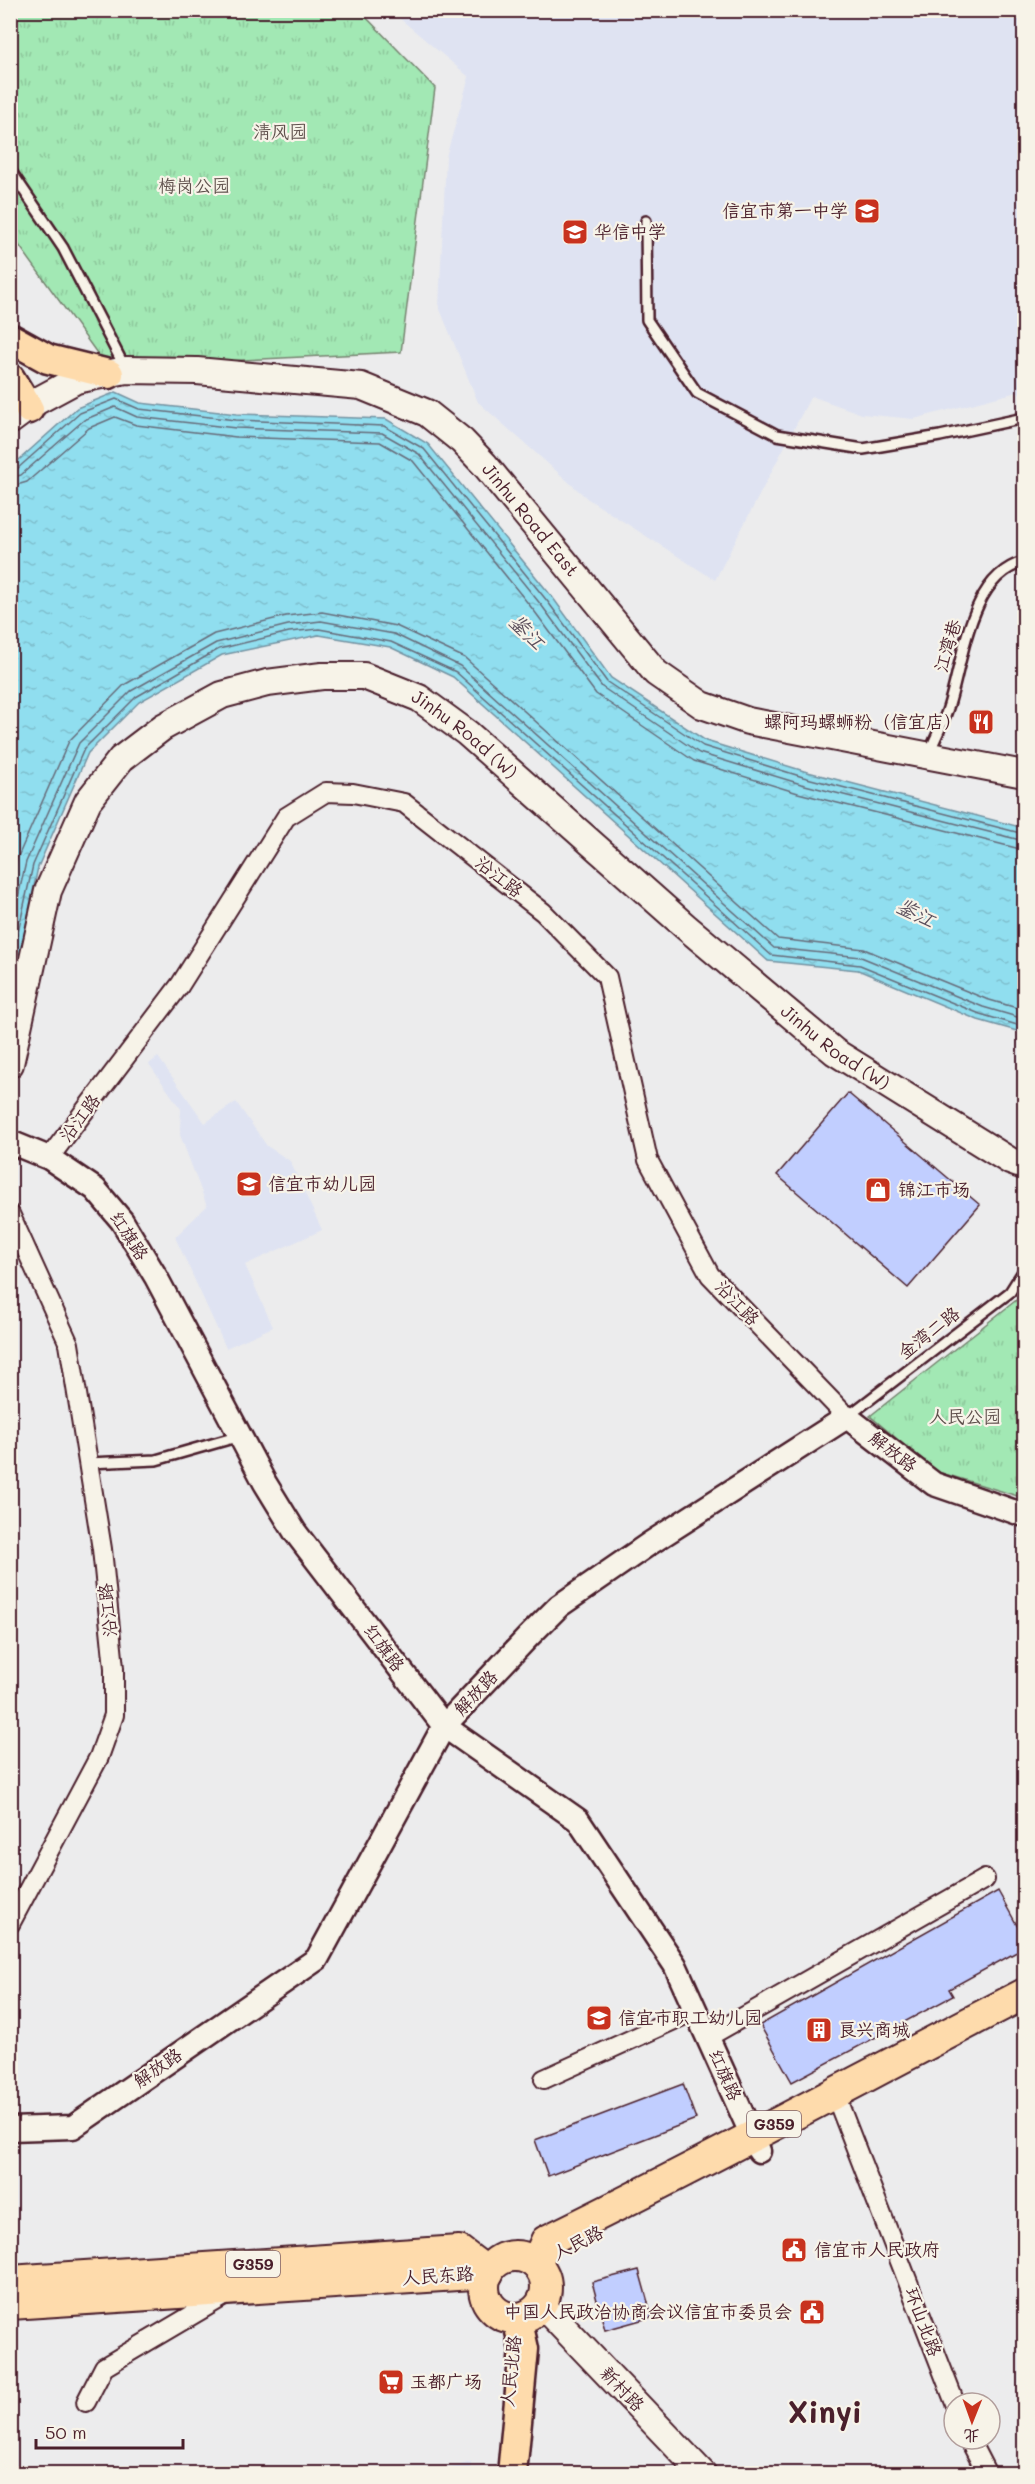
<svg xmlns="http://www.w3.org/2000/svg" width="1035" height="2484" viewBox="0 0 1035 2484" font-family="Mali,'LXGW WenKai TC',sans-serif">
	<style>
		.built { fill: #dfe3f2 }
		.grass { fill: url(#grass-tufts); stroke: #768470; stroke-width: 1.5 }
		.water { fill: url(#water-ripples); stroke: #7492a1; stroke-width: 1.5 }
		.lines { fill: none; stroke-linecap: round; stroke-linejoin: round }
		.shore { stroke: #666b79; stroke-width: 1.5 }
		.building { fill: #c1ceff; stroke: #4a1f2b; stroke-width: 1.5 }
		.service-casing { stroke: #4a1f2b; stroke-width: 14 }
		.minor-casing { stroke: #4a1f2b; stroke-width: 22 }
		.tertiary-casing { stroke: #4a1f2b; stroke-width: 27 }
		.secondary-casing { stroke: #4a1f2b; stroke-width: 30 }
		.primary-casing { stroke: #4a1f2b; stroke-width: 33 }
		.trunk-casing { stroke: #4a1f2b; stroke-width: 34 }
		.service { stroke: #f7f3e8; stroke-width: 9 }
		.minor { stroke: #f7f3e8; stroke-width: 18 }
		.tertiary { stroke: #f7f3e8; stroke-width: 22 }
		.secondary { stroke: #f7f3e8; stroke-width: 26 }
		.primary { stroke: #fedbac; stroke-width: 28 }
		.trunk { stroke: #fedbac; stroke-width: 30 }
		.labels { text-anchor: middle; stroke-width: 4.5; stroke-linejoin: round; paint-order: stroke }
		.shield { fill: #f7f3e8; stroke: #7e5f64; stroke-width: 1.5 }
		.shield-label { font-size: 16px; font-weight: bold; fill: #4a1f2b }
		.park-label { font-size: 18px; fill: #60514d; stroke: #f7f3e8 }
		.poi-label { font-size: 18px; fill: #4a1f2b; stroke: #f7f3e8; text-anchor: start }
		.street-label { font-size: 18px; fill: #4a1f2b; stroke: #f7f3e8 }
		.water-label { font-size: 20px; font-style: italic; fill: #5c4f5c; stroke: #f7f3e8 }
		.town-label { font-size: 30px; font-weight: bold; fill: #4a1f2b; stroke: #f7f3e8 }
	</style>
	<defs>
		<pattern id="grass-tufts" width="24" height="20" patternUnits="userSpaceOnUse" patternTransform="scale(1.5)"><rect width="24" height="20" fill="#a2e8b4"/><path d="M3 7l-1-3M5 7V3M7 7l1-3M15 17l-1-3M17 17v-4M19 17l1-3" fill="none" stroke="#8dc79b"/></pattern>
		<pattern id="water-ripples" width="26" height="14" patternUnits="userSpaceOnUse" patternTransform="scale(1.5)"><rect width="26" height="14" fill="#90deef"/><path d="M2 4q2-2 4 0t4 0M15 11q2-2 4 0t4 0" fill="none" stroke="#7ebecd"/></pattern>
	</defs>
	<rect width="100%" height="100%" fill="#ececed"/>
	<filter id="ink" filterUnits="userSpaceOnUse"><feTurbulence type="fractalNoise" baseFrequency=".0167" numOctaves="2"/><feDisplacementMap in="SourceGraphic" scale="12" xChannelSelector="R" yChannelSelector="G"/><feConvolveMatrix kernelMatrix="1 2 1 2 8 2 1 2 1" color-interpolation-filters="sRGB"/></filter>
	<g filter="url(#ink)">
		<!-- built -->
		<g class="built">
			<path d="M391 11H1024V394L1017 392 914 419 862 414 811 396 715 580 588 499 478 402 439 307 446 157 469 77Z"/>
			<path d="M158 1057 205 1123 236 1102 267 1146 290 1161 322 1230 245 1265 273 1327 226 1348 175 1237 207 1206 180 1135 181 1109 149 1064Z"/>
			<path d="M471 2462 472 2473H432Z"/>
		</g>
		<!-- grass -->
		<g class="grass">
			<path d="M10 11H360L435 88 401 352 107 367 11 234Z"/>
			<path d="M1024 1294V1498L935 1471 870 1416Z"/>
		</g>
		<!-- water -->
		<path class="water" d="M116 392 140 403 237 414 386 419 428 444 553 598 611 678 706 741 804 771 1024 828V1033L978 1020 858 970 768 961 453 677 390 647 319 635 222 655 139 702 88 753 38 867 11 997V467L77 408Z"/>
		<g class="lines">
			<!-- shore -->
			<g class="shore">
				<path d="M10 471 17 469 80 413 116 399 139 409 236 420 384 426 424 449 548 602 607 682 703 746 803 777 1024 834"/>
				<path d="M10 478 21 475 84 420 115 407 137 417 236 428 382 433 419 454 542 606 602 687 699 753 801 784 1024 841"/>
				<path d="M10 487 27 482 89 428 115 417 136 425 236 437 380 442 413 461 535 612 596 694 694 761 798 793 1024 850"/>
				<path d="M10 889 17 859 69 741 124 685 214 634 286 616 322 612 396 626 465 658 778 939 864 949 986 999 1024 1010"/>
				<path d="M10 932 26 862 79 743 131 691 216 643 288 625 321 621 394 634 460 666 774 948 861 957 983 1007 1024 1019"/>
				<path d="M10 968 33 865 84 749 136 697 219 649 289 632 319 629 391 642 456 672 771 955 860 965 980 1014 1024 1027"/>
			</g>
		</g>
		<!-- building -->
		<g class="building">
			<path d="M848 1093 980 1205 908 1288 777 1175Z"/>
			<path d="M998 1891 1024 1938V1948L949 1989 953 1996 792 2082 760 2025Z"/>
			<path d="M683 2084 696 2119 548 2176 535 2140Z"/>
			<path d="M639 2270 652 2317 605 2330 592 2282Z"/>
		</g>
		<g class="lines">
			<!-- service casing -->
			<g class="service-casing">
				<g id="service">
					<path d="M10 170 63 248 125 368"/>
					<path d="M646 221 647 320 697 393 777 435 863 449 940 436 1024 418"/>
					<path d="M928 755C935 739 943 724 948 708 963 663 969 575 1024 562"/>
					<path d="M847 1417 1010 1292 1024 1270"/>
					<path d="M88 1463 156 1460 240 1436"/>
				</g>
			</g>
			<!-- minor casing -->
			<g class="minor-casing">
				<g id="minor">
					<path d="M49 1158 180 985 286 817 326 792 353 793 404 803 543 912 607 977 648 1160 710 1275 847 1417"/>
					<path d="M10 1214 69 1344 102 1549 114 1668V1715L99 1757 10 1924"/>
					<path d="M708 2037 985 1879"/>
					<path d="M544 2079 696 2010"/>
					<path d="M840 2107 955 2403"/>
					<path d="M86 2402 104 2367 226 2295"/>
					<path d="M969 2439 987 2474"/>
				</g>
			</g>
			<!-- tertiary casing -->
			<g class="tertiary-casing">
				<g id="tertiary">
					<path d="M10 1142 49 1158 95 1189 122 1221 156 1277 265 1483 295 1532 444 1726 578 1820 675 1965 759 2151"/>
					<path d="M10 2129 73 2127 317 1959 444 1726 529 1636 559 1606 649 1544 847 1417 934 1484 1024 1515"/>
				</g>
			</g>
			<!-- secondary casing -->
			<g class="secondary-casing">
				<g id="secondary">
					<path id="s1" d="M10 421 37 401 76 380 126 370 197 371 361 386 427 413 462 441 485 465 656 673 702 705 748 721 1024 774"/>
					<path id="s2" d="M10 1064 48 891 88 801 121 759 163 727 222 695 267 683 322 676H364L419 698 467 733 686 927 835 1052 1010 1161 1024 1166"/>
					<path d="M541 2304 703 2474"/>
				</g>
			</g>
			<!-- primary casing -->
			<g class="primary-casing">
				<g id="primary">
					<path d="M10 338 48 359 109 374"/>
					<path d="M10 378 29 409"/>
					<path d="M512 2474 524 2349 517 2318"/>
				</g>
			</g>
			<!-- trunk casing -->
			<g class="trunk-casing">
				<g id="trunk">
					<circle cx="515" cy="2287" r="31"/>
					<path d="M536 2264 546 2241C708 2162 865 2076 1024 1994"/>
					<path d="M10 2281 459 2251 488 2273"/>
					<path d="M10 2304 488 2273"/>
				</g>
			</g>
			<!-- service -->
			<use href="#service" class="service"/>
			<!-- minor -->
			<use href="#minor" class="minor"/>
			<!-- tertiary -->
			<use href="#tertiary" class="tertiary"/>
			<!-- secondary -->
			<use href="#secondary" class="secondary"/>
			<!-- primary -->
			<use href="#primary" class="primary"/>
			<!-- trunk -->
			<use href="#trunk" class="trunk"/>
		</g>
	</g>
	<!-- icons -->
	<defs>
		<g id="school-square" transform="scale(1.35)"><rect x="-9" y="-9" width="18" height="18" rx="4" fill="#c8321e" stroke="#f7f3e8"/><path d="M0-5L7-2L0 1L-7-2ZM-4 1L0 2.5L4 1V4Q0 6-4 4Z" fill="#fff"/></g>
		<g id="restaurant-square" transform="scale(1.35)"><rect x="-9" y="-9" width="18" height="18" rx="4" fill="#c8321e" stroke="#f7f3e8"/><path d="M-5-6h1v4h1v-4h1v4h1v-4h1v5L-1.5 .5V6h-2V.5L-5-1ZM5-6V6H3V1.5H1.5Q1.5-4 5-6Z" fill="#fff"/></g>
		<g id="shop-square" transform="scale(1.35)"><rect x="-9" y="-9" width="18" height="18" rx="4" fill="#c8321e" stroke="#f7f3e8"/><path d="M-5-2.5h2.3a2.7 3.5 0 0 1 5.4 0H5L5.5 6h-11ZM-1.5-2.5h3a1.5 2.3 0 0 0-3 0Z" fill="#fff"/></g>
		<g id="building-square" transform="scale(1.35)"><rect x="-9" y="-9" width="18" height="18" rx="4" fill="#c8321e" stroke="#f7f3e8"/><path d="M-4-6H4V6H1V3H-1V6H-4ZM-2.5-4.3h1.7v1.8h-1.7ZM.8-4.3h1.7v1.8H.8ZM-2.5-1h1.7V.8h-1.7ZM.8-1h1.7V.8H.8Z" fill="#fff"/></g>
		<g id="civic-square" transform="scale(1.35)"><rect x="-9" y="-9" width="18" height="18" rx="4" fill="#c8321e" stroke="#f7f3e8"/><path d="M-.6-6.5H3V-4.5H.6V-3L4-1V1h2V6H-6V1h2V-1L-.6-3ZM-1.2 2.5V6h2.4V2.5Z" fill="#fff"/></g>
		<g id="supermarket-square" transform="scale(1.35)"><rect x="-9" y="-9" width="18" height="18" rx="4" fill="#c8321e" stroke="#f7f3e8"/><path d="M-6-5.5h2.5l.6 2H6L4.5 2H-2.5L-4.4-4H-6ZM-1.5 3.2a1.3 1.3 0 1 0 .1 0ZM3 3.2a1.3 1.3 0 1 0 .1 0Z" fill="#fff"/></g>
	</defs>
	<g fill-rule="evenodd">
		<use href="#school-square" x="867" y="211"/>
		<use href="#school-square" x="575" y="232"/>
		<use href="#restaurant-square" x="981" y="722"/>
		<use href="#school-square" x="249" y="1184"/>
		<use href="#shop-square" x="878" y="1190"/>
		<use href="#school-square" x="599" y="2018"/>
		<use href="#building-square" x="819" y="2030"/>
		<use href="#civic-square" x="794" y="2250"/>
		<use href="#civic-square" x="812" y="2312"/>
		<use href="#supermarket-square" x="391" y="2382"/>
	</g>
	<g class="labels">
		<!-- shield labels -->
		<g class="shield">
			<rect x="747" y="2111" width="54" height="26" rx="4.5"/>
			<rect x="226" y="2251" width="54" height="26" rx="4.5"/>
		</g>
		<g class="shield-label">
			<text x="774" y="2130">G359</text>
			<text x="253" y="2270">G359</text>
		</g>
		<!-- park labels -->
		<g class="park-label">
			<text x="280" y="138">清风园</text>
			<text x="194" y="192">梅岗公园</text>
			<text x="965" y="1423">人民公园</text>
		</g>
		<!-- poi labels -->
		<g class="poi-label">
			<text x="848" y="217" text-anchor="end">信宜市第一中学</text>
			<text x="594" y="238">华信中学</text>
			<text x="962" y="728" text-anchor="end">螺阿玛螺蛳粉（信宜店）</text>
			<text x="268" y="1190">信宜市幼儿园</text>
			<text x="898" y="1196">锦江市场</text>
			<text x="618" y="2024">信宜市职工幼儿园</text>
			<text x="838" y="2036">良兴商城</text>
			<text x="814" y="2256">信宜市人民政府</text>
			<text x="792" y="2318" text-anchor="end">中国人民政治协商会议信宜市委员会</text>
			<text x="410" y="2388">玉都广场</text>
		</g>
		<!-- street labels -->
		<g class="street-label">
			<text dy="6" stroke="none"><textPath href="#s1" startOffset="585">Jinhu Road East</textPath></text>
			<text transform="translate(948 646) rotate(-74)" y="6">江湾巷</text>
			<text dy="6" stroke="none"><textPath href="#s2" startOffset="710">Jinhu Road (W)</textPath></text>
			<text transform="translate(499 877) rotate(38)" y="6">沿江路</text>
			<text dy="6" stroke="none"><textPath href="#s2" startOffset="1196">Jinhu Road (W)</textPath></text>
			<text transform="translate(80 1118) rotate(-53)" y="6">沿江路</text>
			<text transform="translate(129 1236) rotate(57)" y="6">红旗路</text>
			<text transform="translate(737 1303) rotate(46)" y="6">沿江路</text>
			<text transform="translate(929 1333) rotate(-38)" y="6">金湾二路</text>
			<text transform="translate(893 1452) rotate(37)" y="6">解放路</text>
			<text transform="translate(108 1610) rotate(-96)" y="6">沿江路</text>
			<text transform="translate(384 1648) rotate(53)" y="6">红旗路</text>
			<text transform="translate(476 1693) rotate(-47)" y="6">解放路</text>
			<text transform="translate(158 2068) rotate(-35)" y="6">解放路</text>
			<text transform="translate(725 2075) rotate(66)" y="6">红旗路</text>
			<text transform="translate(578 2243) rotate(-27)" y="6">人民路</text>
			<text transform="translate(438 2276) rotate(-4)" y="6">人民东路</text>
			<text transform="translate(923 2322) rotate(69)" y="6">环山北路</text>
			<text transform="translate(511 2371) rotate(-84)" y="6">人民北路</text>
			<text transform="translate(622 2389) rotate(46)" y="6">新村路</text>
		</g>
		<!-- water labels -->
		<g class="water-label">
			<text transform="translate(527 632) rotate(45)" y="7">鉴江</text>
			<text transform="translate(916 913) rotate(27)" y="7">鉴江</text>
		</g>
		<!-- town labels -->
		<g class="town-label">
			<text x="825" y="2423">Xinyi</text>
		</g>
	</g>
	<!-- margin -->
	<rect width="1035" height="2484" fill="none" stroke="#f7f3e8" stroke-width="36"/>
	<rect x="18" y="18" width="999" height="2448" fill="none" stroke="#4a1f2b" stroke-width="2" filter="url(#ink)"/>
	<!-- north arrow -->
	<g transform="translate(972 2421) rotate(181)"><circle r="28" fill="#f7f3e8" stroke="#b29e9c" stroke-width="1.5"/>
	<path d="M0-4.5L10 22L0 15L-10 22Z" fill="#c8321e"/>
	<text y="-9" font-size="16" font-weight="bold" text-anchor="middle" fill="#4a1f2b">北</text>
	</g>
	<!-- scale -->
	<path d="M36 2439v9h147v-9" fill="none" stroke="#4a1f2b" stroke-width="3"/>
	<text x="45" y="2439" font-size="18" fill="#4a1f2b" stroke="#f7f3e8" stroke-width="4.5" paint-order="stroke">50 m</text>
</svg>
